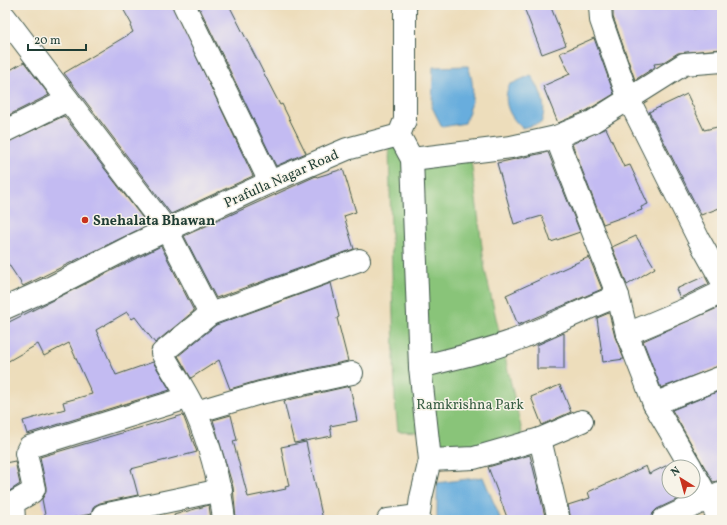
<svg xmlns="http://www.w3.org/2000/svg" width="727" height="525" viewBox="0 0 727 525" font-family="Vollkorn,serif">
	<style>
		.green { fill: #89c479; stroke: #548056 }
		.water { fill: #67addd; stroke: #437588 }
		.building { fill: #c3bbf2 }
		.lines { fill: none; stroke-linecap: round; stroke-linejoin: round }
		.minor-casing { stroke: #3e5548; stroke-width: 24 }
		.tertiary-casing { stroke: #3e5548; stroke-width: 24 }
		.minor { stroke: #fff; stroke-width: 22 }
		.tertiary { stroke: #fff; stroke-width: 22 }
		.poi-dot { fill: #c8321e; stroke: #f7f3e8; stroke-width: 1.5 }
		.labels { text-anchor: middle; stroke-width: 3; stroke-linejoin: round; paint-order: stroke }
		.street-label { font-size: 14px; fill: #1f3d34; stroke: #f7f3e8 }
		.poi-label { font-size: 14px; font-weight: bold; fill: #1f3d34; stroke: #f7f3e8; text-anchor: start }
		.park-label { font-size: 14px; fill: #3a5f45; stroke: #f7f3e8 }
	</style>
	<rect width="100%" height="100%" fill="#f7f3e8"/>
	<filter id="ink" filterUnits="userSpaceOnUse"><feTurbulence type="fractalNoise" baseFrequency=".025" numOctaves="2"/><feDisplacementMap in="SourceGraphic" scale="8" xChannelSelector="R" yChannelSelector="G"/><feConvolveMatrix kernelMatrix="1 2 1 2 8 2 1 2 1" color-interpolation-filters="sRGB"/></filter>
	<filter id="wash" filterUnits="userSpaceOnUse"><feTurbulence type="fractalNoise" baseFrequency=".012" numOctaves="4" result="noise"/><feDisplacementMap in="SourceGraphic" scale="16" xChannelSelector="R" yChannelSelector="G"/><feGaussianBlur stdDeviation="0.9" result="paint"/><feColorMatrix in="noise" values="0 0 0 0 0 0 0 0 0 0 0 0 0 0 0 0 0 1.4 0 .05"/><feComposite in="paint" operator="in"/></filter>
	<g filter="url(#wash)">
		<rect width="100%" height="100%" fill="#edddbb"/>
		<!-- green -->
		<path class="green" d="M389 146 403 151 419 166 470 152 485 270 523 436 430 460 422 432 398 431 395 400Z"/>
		<!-- water -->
		<g class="water">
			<path d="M468 66C476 89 473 101 465 123L442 127 432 107 433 67Z"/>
			<path d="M531 75C541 90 548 107 541 123L522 128C509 116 502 102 509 85Z"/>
			<path d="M483 477 501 520H437V483Z"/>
		</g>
		<g id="blocks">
			<!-- building -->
			<g class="building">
				<path d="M121 5H172L253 176 171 214 64 73 133 32 130 26 132 25Z"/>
				<path d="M198 5H229L280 105 282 104 306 153 276 166Z"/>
				<path d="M523 5H550L566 45 542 54Z"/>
				<path d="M613 5H663L664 8 693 5 694 9 722 5V49L678 53 662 63 654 64 655 67 635 80 613 17Z"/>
				<path d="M594 38 614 94 586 111 558 123 543 86 570 74 560 53Z"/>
				<path d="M24 62 49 95 5 117V73Z"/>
				<path d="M687 94 704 130 722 126V207L701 215 649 112Z"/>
				<path d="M64 116 148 225 23 286 5 259V143Z"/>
				<path d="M606 128 624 167 630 165 648 204 641 207 642 210 603 224 572 144Z"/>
				<path d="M548 152 580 232 551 242 542 216 514 224 497 163Z"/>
				<path d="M343 169 356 212 344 216 354 249 216 298 184 236 316 176 317 177Z"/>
				<path d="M636 236 655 268 627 285 612 247Z"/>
				<path d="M161 246 194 311 155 343 135 317 132 319 127 312 96 330 116 375 153 362 170 390 27 434 23 421 65 409 63 402 92 394 69 343 44 356 38 344 5 363V324Z"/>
				<path d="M589 257 602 289 518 325 506 295Z"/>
				<path d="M705 276 709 284 680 298 676 289Z"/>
				<path d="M331 283 339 317 337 318 348 361 257 381 230 389 219 360 191 378 178 356 216 325Z"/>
				<path d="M722 306V365L661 388 643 341Z"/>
				<path d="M609 313 615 337 624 359 603 362 597 318Z"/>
				<path d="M564 333V369H537V345Z"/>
				<path d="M560 385 571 412 542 425 531 397Z"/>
				<path d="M350 386 357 421 330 426 332 436 294 443 284 401Z"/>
				<path d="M722 390V480L713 482 672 410Z"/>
				<path d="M183 415 197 452 131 469 138 495 100 503 94 506 91 514 62 520H46L42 499 46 492V487L40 457Z"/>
				<path d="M231 415 237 440 233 441 248 497 286 489 285 487 289 486 281 447 306 442 323 520H236L233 487 213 420Z"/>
				<path d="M530 455 546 520H508L488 467Z"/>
				<path d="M15 461 20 484 5 494V463Z"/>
				<path d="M674 462 676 467H669V491H690L691 493 657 509 653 513 651 520H571L568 505 590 498 588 492 646 466 649 474Z"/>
				<path d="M209 505 211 520H175L174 515Z"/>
			</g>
		</g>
	</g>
	<g filter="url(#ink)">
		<use href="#blocks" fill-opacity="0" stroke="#3e5548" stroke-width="1"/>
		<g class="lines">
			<!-- minor casing -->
			<g class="minor-casing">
				<g id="minor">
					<path d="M184 5 270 182"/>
					<path d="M600 5 601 20 629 100 698 238 722 281"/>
					<path d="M5 17 167 230 210 314"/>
					<path d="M5 131 68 100"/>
					<path d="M399 135 412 159 420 367 430 460 421 498 418 520"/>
					<path d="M556 137 618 296 627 334 645 380 654 404 691 467"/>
					<path d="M412 159 511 147 556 137 592 122 684 64 722 61"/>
					<path d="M627 334 689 308 722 292"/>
					<path d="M420 367C454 358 490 351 523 337 555 324 586 308 618 296"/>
					<path d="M654 404 722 377"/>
					<path d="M196 412 260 393 352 373"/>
					<path d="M540 439 559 520"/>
					<path d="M430 460 474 458 540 439 582 421"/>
					<path d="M693 471 720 520"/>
					<path d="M103 515 221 490"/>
					<path d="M14 520 13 503 32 492 34 489 26 453 29 447 187 398"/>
					<path d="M224 520C220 483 211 447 196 413 187 392 173 373 162 353L210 314 359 260"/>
					<path d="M388 520 418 516"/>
					<path d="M663 520 722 492"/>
				</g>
			</g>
			<!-- tertiary casing -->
			<g class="tertiary-casing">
				<path id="tertiary" d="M5 308 52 287 132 246 270 182 347 149 399 135 405 120V5"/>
			</g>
			<!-- minor -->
			<use href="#minor" class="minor"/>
			<!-- tertiary -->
			<use href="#tertiary" class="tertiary"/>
		</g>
	</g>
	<!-- markers -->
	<circle class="poi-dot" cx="85" cy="220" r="4"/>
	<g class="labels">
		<!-- street labels -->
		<g class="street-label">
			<text transform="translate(281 178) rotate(-24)" y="5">Prafulla Nagar Road</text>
		</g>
		<!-- poi labels -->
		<g class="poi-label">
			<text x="93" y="225">Snehalata Bhawan</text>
		</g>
		<!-- park labels -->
		<g class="park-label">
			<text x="470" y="409">Ramkrishna Park</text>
		</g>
	</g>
	<!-- margin -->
	<rect width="727" height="525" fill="none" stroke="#f7f3e8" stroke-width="20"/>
	<!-- north arrow -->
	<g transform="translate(681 479) rotate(323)"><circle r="19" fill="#f7f3e8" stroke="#a1aaa0"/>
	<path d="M0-3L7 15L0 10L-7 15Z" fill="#c8321e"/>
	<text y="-6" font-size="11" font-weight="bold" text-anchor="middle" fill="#1f3d34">N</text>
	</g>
	<!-- scale -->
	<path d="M28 44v6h58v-6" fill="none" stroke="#1f3d34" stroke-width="2"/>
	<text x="34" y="44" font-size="12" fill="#1f3d34" stroke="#f7f3e8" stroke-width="3" paint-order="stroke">20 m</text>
</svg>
